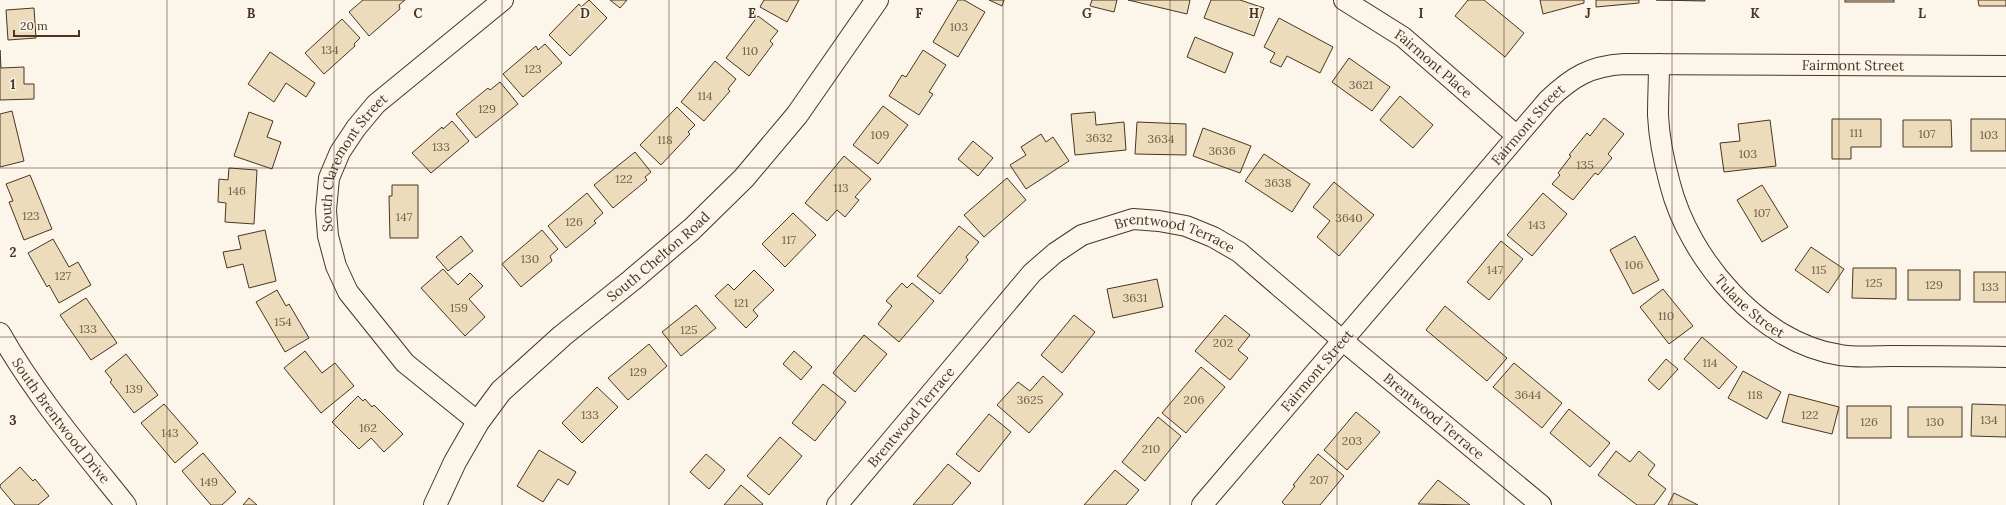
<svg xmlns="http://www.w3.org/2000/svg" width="2006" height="505" viewBox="0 0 2006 505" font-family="Lora,serif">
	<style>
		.building { fill: #ecdcbc; stroke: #4a3520 }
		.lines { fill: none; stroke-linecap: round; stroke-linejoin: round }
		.street-casing { stroke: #4a3520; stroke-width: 22 }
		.secondary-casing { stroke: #4a3520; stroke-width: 24 }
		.street { stroke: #fbf6e9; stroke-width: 20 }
		.secondary { stroke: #fbf6e9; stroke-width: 22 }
		.grid { fill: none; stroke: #4a3520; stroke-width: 1; stroke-opacity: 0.55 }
		.labels { text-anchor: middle; stroke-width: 3; stroke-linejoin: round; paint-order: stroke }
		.number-label { font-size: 12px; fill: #725f47 }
		.street-label { font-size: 14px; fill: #4a3520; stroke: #fbf6e9 }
		.grid-label { font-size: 13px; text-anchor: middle; font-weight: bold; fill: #4a3520; stroke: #fbf6e9; stroke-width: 3; stroke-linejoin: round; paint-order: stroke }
	</style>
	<rect width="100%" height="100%" fill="#fbf6e9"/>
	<!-- building -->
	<g class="building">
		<path d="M363 0H405L399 5 400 9 369 36 349 12Z"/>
		<path d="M589 0 607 18 570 56 549 35 579 4 581 7Z"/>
		<path d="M610 0H627L620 8Z"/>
		<path d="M764 0H799L787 22 760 7Z"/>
		<path d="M958 0H964L985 12 958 57 933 42Z"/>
		<path d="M989 0H1004L1002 6Z"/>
		<path d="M1092 0H1117L1114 12 1090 6Z"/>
		<path d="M1128 0H1190L1187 14Z"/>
		<path d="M1211 0H1240L1264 8 1254 36 1204 18Z"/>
		<path d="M1468 0H1484L1524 33 1505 57 1455 16Z"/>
		<path d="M1540 0H1584V3L1543 14Z"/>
		<path d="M1596 0H1639V3L1596 7Z"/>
		<path d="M1656 0H1705V1Z"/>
		<rect x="1845" y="0" width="49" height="2"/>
		<path d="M1978 0H2006V6H1979Z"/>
		<path d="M34 8 36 38 8 40 6 10Z"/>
		<path d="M758 16 778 31 770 41 773 44 749 76 726 58Z"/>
		<path d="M1279 18 1333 47 1320 73 1287 56 1281 67 1270 62 1275 53 1264 47Z"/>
		<path d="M342 19 360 38 354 44 355 46 324 74 305 53Z"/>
		<path d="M1195 37 1233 53 1225 73 1187 57Z"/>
		<path d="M545 44 562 63 523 97 503 74 536 46 538 50Z"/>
		<path d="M0 50 1 68 24 67V84H34V99L0 100Z"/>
		<path d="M923 50 946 65 929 92 933 94 919 115 889 96 902 75 906 77Z"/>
		<path d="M270 52 315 83 306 97 286 83 274 102 248 84Z"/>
		<path d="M1349 58 1390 87 1372 111 1332 82Z"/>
		<path d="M715 61 736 79 728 89 730 91 704 121 681 102Z"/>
		<path d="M500 82 518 104 476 138 456 114 488 88 490 90Z"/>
		<path d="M1400 96 1433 125 1413 148 1380 120Z"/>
		<path d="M883 106 908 125 878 164 853 145Z"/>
		<path d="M677 107 695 125 688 132 690 134 661 165 640 145Z"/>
		<path d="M12 111 24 161 0 167V114Z"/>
		<path d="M249 112 273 121 267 137 281 142 272 169 234 156Z"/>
		<path d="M1095 112 1096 125 1124 122 1126 150 1075 155 1071 114Z"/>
		<path d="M1604 118 1624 134 1608 154 1612 158 1598 175 1595 173 1573 200 1552 184 1560 175 1558 173 1571 156 1569 155 1587 133 1590 136Z"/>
		<path d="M1832 119H1881V147H1851V159H1832Z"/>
		<rect x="1971" y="119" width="35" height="32"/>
		<path d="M1770 120 1776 166 1724 172 1720 143 1740 141 1738 124Z"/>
		<path d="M1903 120H1951L1952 147H1903Z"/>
		<path d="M452 121 469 141 431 173 412 153 442 127 443 129Z"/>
		<path d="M1137 122 1186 124V155L1135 154Z"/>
		<path d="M1203 128 1251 146 1240 173 1193 156Z"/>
		<path d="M1041 134 1046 142 1053 137 1069 161 1026 189 1010 165 1026 155 1021 147Z"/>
		<path d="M973 141 993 158 978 176 958 159Z"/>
		<path d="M635 152 651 172 645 177 647 180 613 208 594 185Z"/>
		<path d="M1264 154 1310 184 1292 212 1245 181Z"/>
		<path d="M844 156 871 179 855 197 859 200 845 217 837 210 827 221 805 203Z"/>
		<path d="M229 168 257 170 254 224 225 222 226 203 218 202 219 179 228 180Z"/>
		<path d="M30 175 52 229 24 240 9 202 13 201 6 184Z"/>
		<path d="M1007 178 1026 200 984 237 964 215Z"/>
		<path d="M1334 182 1374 215 1339 256 1317 237 1330 221 1313 207Z"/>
		<path d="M392 185H418V238H390L389 196H392Z"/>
		<path d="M1762 185 1788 227 1762 242 1737 200Z"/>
		<path d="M587 193 603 213 594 221 596 223 566 248 548 226Z"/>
		<path d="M1543 193 1567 214 1532 256 1507 235Z"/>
		<path d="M793 213 816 235 785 267 762 244Z"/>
		<path d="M959 226 979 242 966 257 968 260 940 294 917 276Z"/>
		<path d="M265 230 276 281 249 288 243 264 227 268 223 252 241 249 238 236Z"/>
		<path d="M542 230 558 249 550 256 552 261 521 287 502 264Z"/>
		<path d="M461 236 473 251 448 271 436 257Z"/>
		<path d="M1635 236 1659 280 1633 294 1610 250Z"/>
		<path d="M53 239 69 267 78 262 91 285 59 303 49 285 47 287 28 253Z"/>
		<path d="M1501 241 1523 259 1489 300 1467 282Z"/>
		<path d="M1811 247 1844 269 1828 293 1795 270Z"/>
		<path d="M1853 268H1896V299L1852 298Z"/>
		<path d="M443 269 458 285 470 273 483 286 469 299 485 317 465 336 421 288Z"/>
		<path d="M754 270 774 290 753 310 758 316 746 328 715 296 728 284 734 290Z"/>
		<rect x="1908" y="270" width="52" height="30"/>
		<rect x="1974" y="272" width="32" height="30"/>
		<path d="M1157 279 1163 307 1113 318 1107 289Z"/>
		<path d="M902 283 907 288 912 283 934 301 899 342 878 324 892 306 886 301Z"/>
		<path d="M1663 289 1693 326 1669 344 1640 307Z"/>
		<path d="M277 290 286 306 289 304 309 338 285 352 256 302Z"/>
		<path d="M86 298 117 343 91 360 60 315Z"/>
		<path d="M696 305 716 328 681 356 662 332Z"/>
		<path d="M1445 306 1507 358 1487 381 1426 330Z"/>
		<path d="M1074 315 1095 332 1062 373 1041 355Z"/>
		<path d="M1225 315 1250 335 1238 350 1248 358 1230 380 1195 351Z"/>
		<path d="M864 335 887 354 855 392 833 373Z"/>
		<path d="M1702 337 1737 367 1719 389 1684 359Z"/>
		<path d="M649 344 667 366 628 400 608 378Z"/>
		<path d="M305 351 322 373 335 363 354 386 321 413 284 368Z"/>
		<path d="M794 351 812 367 801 380 783 364Z"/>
		<path d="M126 354 158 395 134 413 110 382 112 380 105 371Z"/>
		<path d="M1666 359 1678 369 1659 390 1648 380Z"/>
		<path d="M1514 363 1562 403 1542 428 1493 387Z"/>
		<path d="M1201 367 1225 387 1186 433 1162 413Z"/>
		<path d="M1743 371 1781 392 1767 419 1728 398Z"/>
		<path d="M1043 376 1063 394 1029 433 997 405 1018 382 1030 391Z"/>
		<path d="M823 384 846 402 815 441 792 423Z"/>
		<path d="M597 387 618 407 582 443 562 423Z"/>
		<path d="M1789 394 1839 407 1832 434 1782 422Z"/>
		<path d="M358 396 363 401 365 399 372 407 374 405 403 434 384 452 371 438 359 449 332 422Z"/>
		<path d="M164 404 198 443 175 463 141 423Z"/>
		<path d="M1972 404 2006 405V437L1971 436Z"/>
		<rect x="1847" y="406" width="44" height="32"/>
		<rect x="1908" y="407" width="54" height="30"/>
		<path d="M1569 409 1610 443 1590 467 1550 433Z"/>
		<path d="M1356 412 1380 432 1347 470 1324 450Z"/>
		<path d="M989 414 1011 432 979 472 956 454Z"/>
		<path d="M1158 417 1181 436 1145 481 1122 462Z"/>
		<path d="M780 437 802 456 769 495 747 476Z"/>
		<path d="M539 450 576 472 568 485 558 479 543 502 517 486Z"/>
		<path d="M1616 451 1630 462 1639 451 1655 465 1648 475 1666 489 1654 505H1637L1598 475Z"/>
		<path d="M203 453 236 492 222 505H211L182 471Z"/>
		<path d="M706 454 725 470 709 489 690 472Z"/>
		<path d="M1318 454 1344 476 1320 505H1285L1282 502 1295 486 1293 485Z"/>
		<path d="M948 464 971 483 952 505H913Z"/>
		<path d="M20 467 33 481 35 479 49 496 38 505H15L0 487V485Z"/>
		<path d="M1115 470 1139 490 1126 505H1084Z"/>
		<path d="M1438 480 1470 505 1418 504Z"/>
		<path d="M741 485 763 504 762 505H724Z"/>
		<path d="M1674 493 1698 505H1668Z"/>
		<path d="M249 498 257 505H243Z"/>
	</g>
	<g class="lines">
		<!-- street casing -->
		<g class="street-casing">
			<g id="street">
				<path id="s1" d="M1344 0 1403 37 1517 136"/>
				<path id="s2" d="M1659 64C1659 81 1658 98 1658 115 1659 137 1664 162 1670 184 1689 259 1760 343 1840 355 1856 358 1875 356 1891 356 1929 356 1968 356 2006 357"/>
				<path id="s3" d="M0 333C35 395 82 450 126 505"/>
				<path id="s4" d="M478 422 405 363 348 292 336 266 328 236 326 210 329 178 340 152 356 128 376 104 503 0"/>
				<path id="s5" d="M837 505 1032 273 1055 253 1082 235 1133 219 1159 221 1186 226 1213 237 1239 252 1342 340 1541 505"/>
				<path id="s6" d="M1202 505 1548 100C1572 77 1590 66 1624 64L2006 66"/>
			</g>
		</g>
		<!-- secondary casing -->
		<g class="secondary-casing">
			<g id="secondary">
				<path id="s7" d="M435 505 455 462 478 422 501 391 562 336 632 280 692 229 744 178 797 115 877 0"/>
			</g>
		</g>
		<!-- street -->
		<use href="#street" class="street"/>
		<!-- secondary -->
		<use href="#secondary" class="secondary"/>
	</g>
	<!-- grid -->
	<path class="grid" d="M167 0V505M334 0V505M502 0V505M669 0V505M836 0V505M1003 0V505M1170 0V505M1337 0V505M1504 0V505M1672 0V505M1839 0V505M0 168H2006M0 337H2006"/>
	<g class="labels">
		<!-- number labels -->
		<g class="number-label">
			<text x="959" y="31">103</text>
			<text x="330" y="54">134</text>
			<text x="750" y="55">110</text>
			<text x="533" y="73">123</text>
			<text x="1361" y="89">3621</text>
			<text x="705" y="100">114</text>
			<text x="487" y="113">129</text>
			<text x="1856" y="137">111</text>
			<text x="1927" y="138">107</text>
			<text x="880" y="139">109</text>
			<text x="1989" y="139">103</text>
			<text x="1099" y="142">3632</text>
			<text x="1161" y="143">3634</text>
			<text x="665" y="144">118</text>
			<text x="441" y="151">133</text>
			<text x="1222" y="155">3636</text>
			<text x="1748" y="158">103</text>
			<text x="1585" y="169">135</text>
			<text x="624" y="183">122</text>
			<text x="1278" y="187">3638</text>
			<text x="841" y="192">113</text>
			<text x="237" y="195">146</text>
			<text x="1762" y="217">107</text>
			<text x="31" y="220">123</text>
			<text x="404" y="221">147</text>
			<text x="1349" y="222">3640</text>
			<text x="574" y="226">126</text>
			<text x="1537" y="229">143</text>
			<text x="789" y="244">117</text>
			<text x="530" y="263">130</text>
			<text x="1634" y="269">106</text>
			<text x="1495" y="274">147</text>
			<text x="1819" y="274">115</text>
			<text x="63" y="280">127</text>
			<text x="1874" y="287">125</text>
			<text x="1934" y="289">129</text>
			<text x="1990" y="291">133</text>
			<text x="1135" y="302">3631</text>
			<text x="741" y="307">121</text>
			<text x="459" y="312">159</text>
			<text x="1666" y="320">110</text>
			<text x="283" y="326">154</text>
			<text x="88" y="333">133</text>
			<text x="689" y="334">125</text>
			<text x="1223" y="347">202</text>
			<text x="1710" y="367">114</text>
			<text x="638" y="376">129</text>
			<text x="134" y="393">139</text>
			<text x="1528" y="399">3644</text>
			<text x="1755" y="399">118</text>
			<text x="1030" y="404">3625</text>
			<text x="1194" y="404">206</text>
			<text x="590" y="419">133</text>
			<text x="1810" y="419">122</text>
			<text x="1989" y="424">134</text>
			<text x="1869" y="426">126</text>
			<text x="1935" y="426">130</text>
			<text x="368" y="432">162</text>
			<text x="170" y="437">143</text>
			<text x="1352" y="445">203</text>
			<text x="1151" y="453">210</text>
			<text x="1319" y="484">207</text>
			<text x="209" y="486">149</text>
		</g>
		<!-- street labels -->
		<g class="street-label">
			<text dy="5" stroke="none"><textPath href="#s1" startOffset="110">Fairmont Place</textPath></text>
			<text dy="5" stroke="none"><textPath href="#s6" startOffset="848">Fairmont Street</textPath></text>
			<text dy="5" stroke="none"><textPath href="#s6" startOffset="501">Fairmont Street</textPath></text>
			<text dy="5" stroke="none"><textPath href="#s4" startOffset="326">South Claremont Street</textPath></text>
			<text dy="5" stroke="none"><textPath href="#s5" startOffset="463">Brentwood Terrace</textPath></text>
			<text dy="5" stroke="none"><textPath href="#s7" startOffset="339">South Chelton Road</textPath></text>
			<text dy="5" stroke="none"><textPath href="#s2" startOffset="270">Tulane Street</textPath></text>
			<text dy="5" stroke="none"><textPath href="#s6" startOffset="177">Fairmont Street</textPath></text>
			<text dy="5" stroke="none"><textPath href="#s5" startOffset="787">Brentwood Terrace</textPath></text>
			<text dy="5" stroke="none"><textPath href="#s5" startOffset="115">Brentwood Terrace</textPath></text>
			<text dy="5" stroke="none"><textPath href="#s3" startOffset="107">South Brentwood Drive</textPath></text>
		</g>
	</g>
	<g class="grid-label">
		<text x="251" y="18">B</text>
		<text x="418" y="18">C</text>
		<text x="585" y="18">D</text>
		<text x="752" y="18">E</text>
		<text x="919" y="18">F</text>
		<text x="1087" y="18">G</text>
		<text x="1254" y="18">H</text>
		<text x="1421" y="18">I</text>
		<text x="1588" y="18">J</text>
		<text x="1755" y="18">K</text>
		<text x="1922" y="18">L</text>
		<text x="13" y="89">1</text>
		<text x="13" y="257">2</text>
		<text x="13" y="425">3</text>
	</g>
	<!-- scale -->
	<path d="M14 30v6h65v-6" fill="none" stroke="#4a3520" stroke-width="2"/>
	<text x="20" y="30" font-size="12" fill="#4a3520" stroke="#fbf6e9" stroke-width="3" paint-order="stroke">20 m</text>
</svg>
